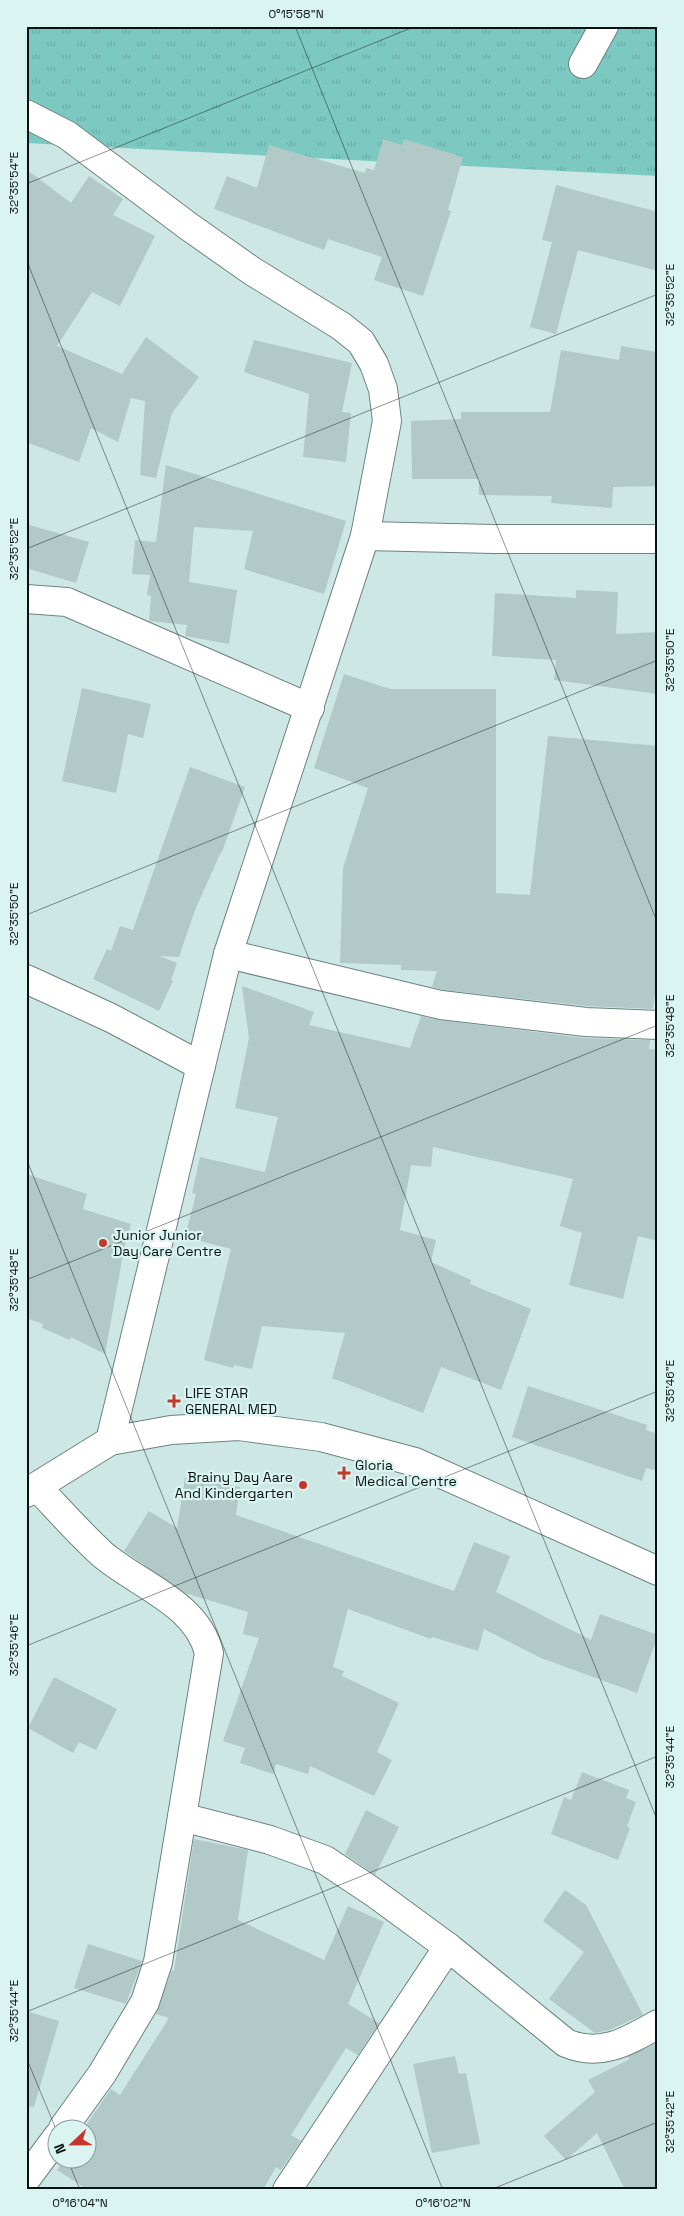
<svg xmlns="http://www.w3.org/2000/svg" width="684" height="2216" viewBox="0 0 684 2216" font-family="'Space Grotesk',sans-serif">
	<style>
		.grass { fill: url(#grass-tufts) }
		.building { fill: #b1cac7 }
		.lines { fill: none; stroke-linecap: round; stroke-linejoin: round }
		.minor-casing { stroke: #6c8481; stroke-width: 30 }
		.minor { stroke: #fff; stroke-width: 28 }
		.ticks { fill: none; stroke: #0a1312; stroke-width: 1; stroke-opacity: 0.45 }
		.poi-dot { fill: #c4372d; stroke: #daf4f1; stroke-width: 2 }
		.labels { text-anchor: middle; stroke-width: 4.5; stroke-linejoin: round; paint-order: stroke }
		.poi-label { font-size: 14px; fill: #0a1312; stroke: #daf4f1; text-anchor: start }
		.neatline { fill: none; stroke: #0a1312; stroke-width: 2 }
		.ticks-label { font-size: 12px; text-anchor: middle; fill: #0a1312 }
	</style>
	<defs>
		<pattern id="grass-tufts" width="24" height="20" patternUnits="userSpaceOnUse" patternTransform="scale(1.25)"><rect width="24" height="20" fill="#7cc9c2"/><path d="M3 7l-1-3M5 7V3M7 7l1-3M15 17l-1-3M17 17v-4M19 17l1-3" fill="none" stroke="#6aaca6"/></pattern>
	</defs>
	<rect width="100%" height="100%" fill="#cde7e4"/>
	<!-- grass -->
	<path class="grass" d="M26 26H658V176L26 143Z"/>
	<!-- building -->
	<g class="building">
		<path d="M383 139 402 145 404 139 463 157 448 210 451 211 423 296 374 280 382 257 328 239 324 250 214 209 227 176 257 188 269 145 365 173 366 168 374 170Z"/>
		<path d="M26 169 71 203 89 176 123 199 113 215 155 236 120 306 92 292 57 346 122 374 146 337 199 377 172 413 156 478 140 475 145 401 131 398 118 442 91 428 79 462 26 442Z"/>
		<path d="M556 185 658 212V271L578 250 556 334 530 327 552 242 542 240Z"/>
		<path d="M254 340 352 363 342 412 351 413 346 462 303 457 309 394 244 372Z"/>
		<path d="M621 346 658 352V486L613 487 612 508 551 503 552 496 479 495V479H412L411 421 461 419V412H550L561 350 619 360Z"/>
		<path d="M166 465 346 521 324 594 244 569 253 531 194 527 189 582 237 590 229 644 185 636 187 625 149 621 151 596 147 595 150 575 132 574 135 540 156 542Z"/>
		<path d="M26 524 89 542 76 583 26 568Z"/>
		<path d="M576 590 618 592 616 634 658 632V694L554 680 556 660 492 656 495 593 576 598Z"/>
		<path d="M344 674 390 689H496V893L530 895 548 736 658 746V970L653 1009 587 1006 444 990 432 987 437 971 401 970V965L340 963 343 868 368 788 314 768Z"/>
		<path d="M82 688 151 704 143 738 128 734 116 793 62 781Z"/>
		<path d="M190 767 245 787 222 852H221L195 910 179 957 160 956 177 963 171 980 173 981 159 1011 93 979 107 949 111 951 120 926 133 930Z"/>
		<path d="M242 986 314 1012 309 1025 410 1048 421 1016 439 1020 584 1038 650 1040 649 1049 658 1050V1241L638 1236 623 1299 569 1285 582 1233 560 1226 573 1179 433 1147 431 1167 411 1165 400 1230 436 1240 431 1262 471 1280 470 1284 531 1309 501 1390 441 1367 423 1413 332 1378 345 1333 262 1326 252 1369 234 1365 233 1368 204 1360 231 1249 185 1237 196 1194 192 1193 200 1157 265 1172 278 1117 235 1108 249 1038Z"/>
		<path d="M26 1174 87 1194 83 1209 131 1224 125 1244 105 1354 71 1337 70 1340 42 1328 43 1324 26 1318Z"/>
		<path d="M528 1386 647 1425 646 1430 658 1434V1471L646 1468 642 1481 512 1437Z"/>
		<path d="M185 1478 240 1487 236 1515 454 1591 474 1542 510 1556 496 1592 591 1640 600 1614 658 1635 637 1693 541 1658 484 1629 478 1651 432 1637 431 1639 348 1609 333 1667 344 1671 342 1676 399 1703 377 1752 392 1760 374 1796 310 1766 308 1774 276 1764 273 1774 240 1763 245 1748 223 1741 259 1638 243 1634 248 1612 185 1593 124 1551 149 1511 177 1528Z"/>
		<path d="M54 1677 117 1709 96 1750 79 1742 73 1753 28 1728Z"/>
		<path d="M582 1772 629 1790 626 1798 636 1802 627 1826 630 1828 618 1860 551 1834 564 1797 571 1800Z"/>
		<path d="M366 1810 399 1827 375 1875 345 1854Z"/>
		<path d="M194 1839 248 1850 238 1920 324 1960 348 1906 384 1922 348 2004 379 2023 358 2055 346 2048 291 2135 301 2141 281 2170 276 2167 263 2190H88L57 2170 65 2158H88V2128H84L111 2089 120 2095 169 2018 156 2014 172 1970 174 1971Z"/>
		<path d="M565 1890 586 1905 643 2015 609 2030 595 2033 549 1999 584 1952 543 1921Z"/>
		<path d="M88 1944 142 1961 126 2004 74 1988Z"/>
		<path d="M26 2011 59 2021 34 2107 26 2106Z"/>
		<path d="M657 2042 658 2190H625L597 2133 566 2160 544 2136 595 2092 588 2080 630 2059 627 2057Z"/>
		<path d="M455 2056 459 2074 466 2073 480 2144 432 2153 413 2064Z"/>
	</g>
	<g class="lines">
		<!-- minor casing -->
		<g class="minor-casing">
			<g id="minor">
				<path d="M583 64 604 26"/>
				<path d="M26 114 67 135 188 226 252 271 341 326 361 342 374 364 383 389 387 421 365 536 228 954 110 1441"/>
				<path d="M365 536 495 539H658"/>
				<path d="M26 599 67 602 310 708"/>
				<path d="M228 954 441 1005 586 1022 658 1025"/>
				<path d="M26 979 111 1018 201 1066"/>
				<path d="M37 1487C58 1509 79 1533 102 1554 138 1585 197 1603 209 1653L158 1962 145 2002 102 2074 63 2128"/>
				<path d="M26 1493 110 1441 171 1430 239 1426 321 1437 415 1462 658 1571"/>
				<path d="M182 1817 270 1840 325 1860 373 1892 448 1947 566 2043C601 2058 628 2041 658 2024"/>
				<path d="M26 2179 58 2136"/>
				<path d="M287 2190 448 1947"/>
			</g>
		</g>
		<!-- minor -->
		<use href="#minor" class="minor"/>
	</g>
	<!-- ticks -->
	<path class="ticks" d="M295 26 658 924M26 184 416 26M26 259 658 1822M26 549 658 294M26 915 658 660M26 1158 443 2190M26 1280 658 1025M26 1646 658 1391M26 2012 658 1756M26 2057 58 2134M67 2158 80 2190M490 2190 658 2122"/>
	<!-- markers -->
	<g class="poi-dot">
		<circle cx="103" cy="1243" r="5"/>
		<path d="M171.5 1393.5h5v5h5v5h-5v5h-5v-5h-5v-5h5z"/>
		<path d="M341.5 1465.5h5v5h5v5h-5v5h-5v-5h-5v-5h5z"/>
		<circle cx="303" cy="1485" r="5"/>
	</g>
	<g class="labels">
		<!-- poi labels -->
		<g class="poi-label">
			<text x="113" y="1240">Junior Junior<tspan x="113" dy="16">Day Care Centre</tspan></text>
			<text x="185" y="1398">LIFE STAR<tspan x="185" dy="16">GENERAL MED</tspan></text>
			<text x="355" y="1470">Gloria<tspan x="355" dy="16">Medical Centre</tspan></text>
			<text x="293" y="1482" text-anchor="end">Brainy Day Aare<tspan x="293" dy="16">And Kindergarten</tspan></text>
		</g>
	</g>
	<!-- border -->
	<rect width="684" height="2216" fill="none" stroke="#daf4f1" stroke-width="55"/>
	<!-- north arrow -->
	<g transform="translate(72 2144) rotate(248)"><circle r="24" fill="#daf4f1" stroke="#879a98"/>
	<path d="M0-4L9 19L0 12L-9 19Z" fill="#c4372d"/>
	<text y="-8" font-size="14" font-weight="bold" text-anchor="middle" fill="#0a1312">N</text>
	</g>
	<rect x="28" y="28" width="628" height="2160" class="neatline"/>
	<g class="ticks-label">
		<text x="296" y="18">0°15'58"N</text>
		<text transform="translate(14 183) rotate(-90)" y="4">32°35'54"E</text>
		<text transform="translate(670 295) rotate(-90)" y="4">32°35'52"E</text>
		<text transform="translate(14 549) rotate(-90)" y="4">32°35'52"E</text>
		<text transform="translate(670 660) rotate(-90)" y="4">32°35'50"E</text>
		<text transform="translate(14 914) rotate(-90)" y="4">32°35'50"E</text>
		<text transform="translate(670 1026) rotate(-90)" y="4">32°35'48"E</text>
		<text transform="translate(14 1280) rotate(-90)" y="4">32°35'48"E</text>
		<text transform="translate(670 1391) rotate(-90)" y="4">32°35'46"E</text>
		<text transform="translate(14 1645) rotate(-90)" y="4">32°35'46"E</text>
		<text transform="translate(670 1757) rotate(-90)" y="4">32°35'44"E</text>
		<text transform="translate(14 2011) rotate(-90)" y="4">32°35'44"E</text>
		<text transform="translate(670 2122) rotate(-90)" y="4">32°35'42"E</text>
		<text x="80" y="2207">0°16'04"N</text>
		<text x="443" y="2207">0°16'02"N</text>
	</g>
</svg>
